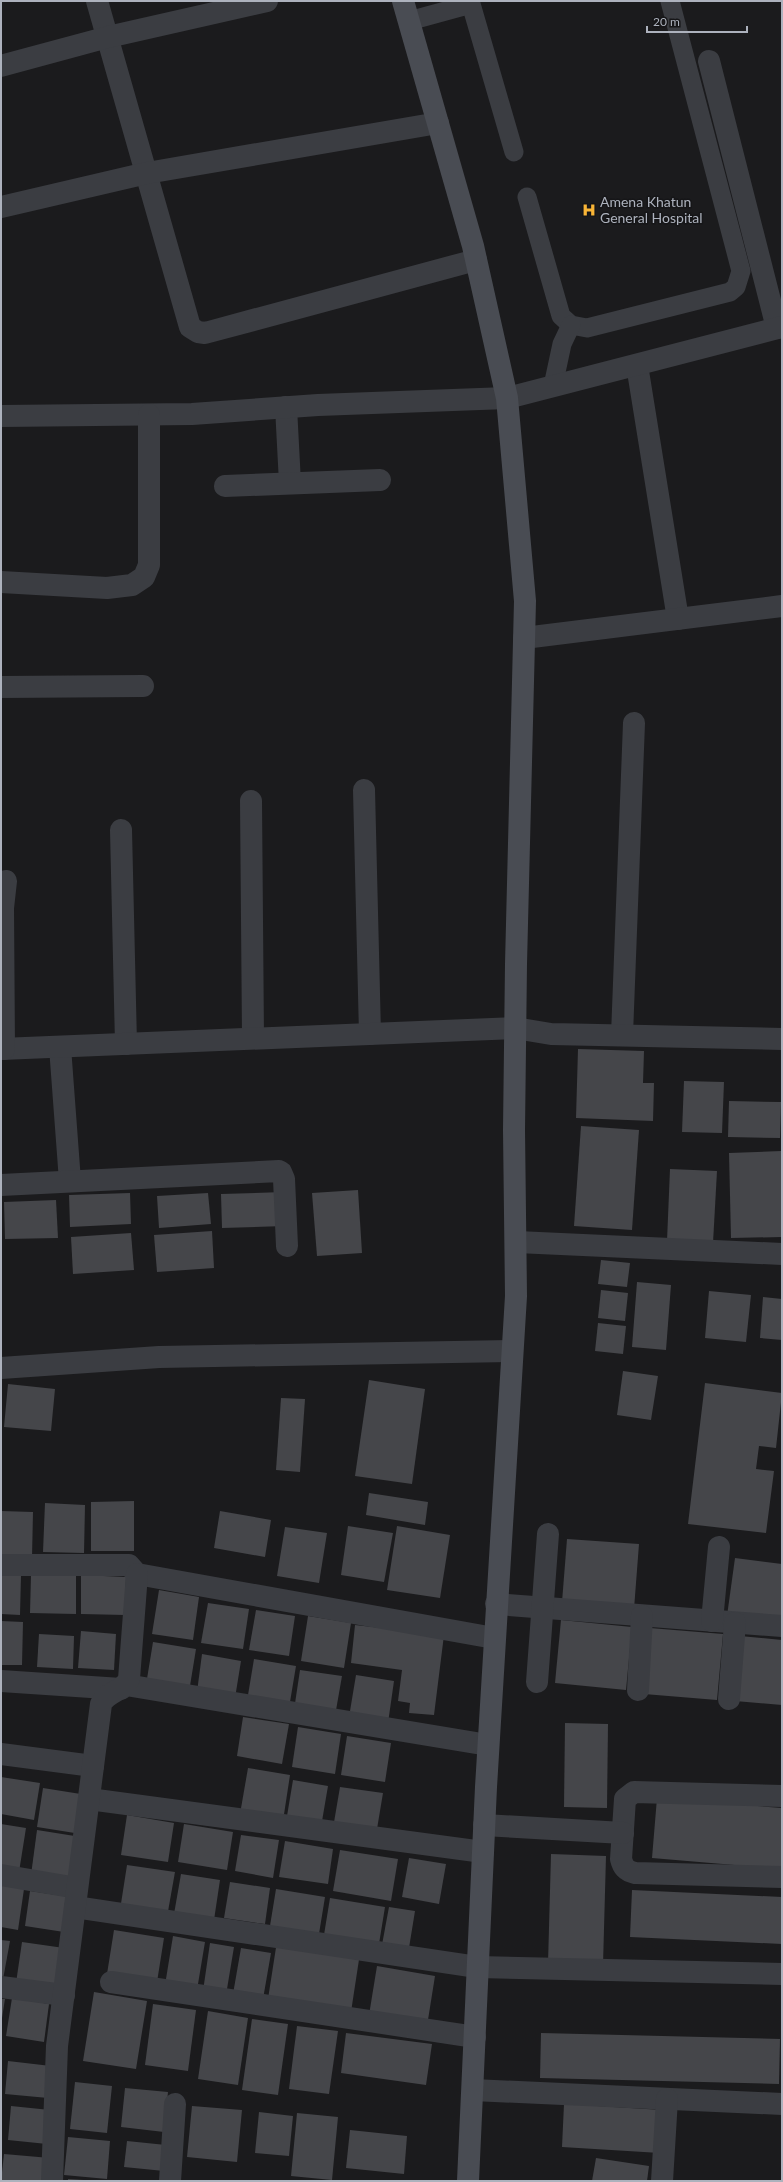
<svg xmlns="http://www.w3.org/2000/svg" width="783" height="2182" viewBox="0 0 783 2182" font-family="Lato,sans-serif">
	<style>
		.building { fill: #45464a }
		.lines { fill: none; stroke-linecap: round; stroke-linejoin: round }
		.lane { stroke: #3b3d42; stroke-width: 19 }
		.street { stroke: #3b3d42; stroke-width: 22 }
		.secondary { stroke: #494c53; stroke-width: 22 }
		.labels { text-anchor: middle; stroke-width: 3; stroke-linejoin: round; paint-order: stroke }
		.poi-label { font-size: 14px; fill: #adb2bd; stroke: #161618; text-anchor: start }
	</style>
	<rect width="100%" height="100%" fill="#1b1b1d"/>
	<!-- building -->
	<g class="building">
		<path d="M578 1049 644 1051 643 1083H654L653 1121 576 1118Z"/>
		<path d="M684 1081 724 1082 722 1133 682 1132Z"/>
		<path d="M729 1101 781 1102 780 1138 728 1137Z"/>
		<path d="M581 1126 639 1130 632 1230 574 1226Z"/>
		<path d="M781 1151 782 1237 731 1238 729 1153Z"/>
		<path d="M670 1169 717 1171 713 1243 667 1241Z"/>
		<path d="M358 1190 362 1253 317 1256 312 1193Z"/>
		<path d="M284 1192 285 1226 222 1228 221 1194Z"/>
		<path d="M130 1193 131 1224 70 1227 69 1195Z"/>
		<path d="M208 1193 211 1224 159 1228 157 1196Z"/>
		<path d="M56 1200 58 1238 5 1239 4 1202Z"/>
		<path d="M212 1231 214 1268 157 1272 154 1235Z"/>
		<path d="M131 1233 134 1270 73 1274 71 1237Z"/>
		<path d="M601 1260 630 1263 627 1287 598 1284Z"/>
		<path d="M637 1282 671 1285 666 1350 632 1347Z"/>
		<path d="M601 1290 628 1293 625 1321 598 1318Z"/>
		<path d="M709 1291 751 1295 746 1342 705 1338Z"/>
		<path d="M763 1297 782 1299V1340L760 1338Z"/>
		<path d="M598 1323 626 1326 623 1354 595 1351Z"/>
		<path d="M623 1371 658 1376 651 1420 617 1415Z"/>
		<path d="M369 1380 425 1389 412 1484 355 1476Z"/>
		<path d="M705 1383 782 1393 776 1448 759 1446 756 1469 774 1471 766 1533 688 1524Z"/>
		<path d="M8 1384 55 1389 51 1431 4 1427Z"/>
		<path d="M281 1398 305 1399 300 1472 276 1470Z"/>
		<path d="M369 1493 428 1502 425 1525 366 1515Z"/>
		<path d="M134 1501V1551H91V1502Z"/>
		<path d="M45 1503 85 1505 84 1553 43 1552Z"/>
		<path d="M1 1511 33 1512 32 1558 1 1557Z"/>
		<path d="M220 1511 271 1520 265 1557 214 1548Z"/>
		<path d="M348 1526 393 1533 384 1582 341 1575Z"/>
		<path d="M397 1526 450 1535 440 1598 387 1590Z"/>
		<path d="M285 1527 327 1533 319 1583 277 1576Z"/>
		<path d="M567 1539 639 1544 634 1609 562 1602Z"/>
		<path d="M735 1558 782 1564V1623L727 1616Z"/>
		<path d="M1 1574 21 1575 20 1615 1 1614Z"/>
		<path d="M31 1575 76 1576V1614L30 1613Z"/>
		<path d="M81 1575 126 1577 125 1615 81 1614Z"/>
		<path d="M159 1590 199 1597 193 1640 152 1634Z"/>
		<path d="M208 1603 249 1609 243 1649 201 1643Z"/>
		<path d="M256 1610 295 1616 289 1656 249 1650Z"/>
		<path d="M308 1616 351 1623 344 1668 301 1661Z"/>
		<path d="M561 1620 632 1627 626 1690 555 1683Z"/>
		<path d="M1 1621 23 1622 22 1665H1Z"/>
		<path d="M355 1625 444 1635 434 1715 409 1713 410 1703 398 1701 402 1670 351 1663Z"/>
		<path d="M650 1628 723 1634 717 1700 644 1694Z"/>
		<path d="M81 1631 116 1634 114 1670 78 1668Z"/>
		<path d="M39 1634 74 1636 73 1669 37 1667Z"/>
		<path d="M740 1636 782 1640V1705L735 1701Z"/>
		<path d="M153 1642 196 1649 189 1692 146 1685Z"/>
		<path d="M202 1654 241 1661 235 1698 197 1692Z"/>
		<path d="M254 1659 296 1666 289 1708 247 1701Z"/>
		<path d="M300 1670 342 1676 335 1716 294 1710Z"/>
		<path d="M356 1675 394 1681 388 1723 349 1717Z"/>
		<path d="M243 1717 289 1724 282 1764 237 1756Z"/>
		<path d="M565 1723 608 1724 607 1808 564 1807Z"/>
		<path d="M298 1727 341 1734 335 1774 292 1767Z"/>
		<path d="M347 1736 391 1743 385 1782 341 1775Z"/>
		<path d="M248 1768 290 1775 283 1821 240 1814Z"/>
		<path d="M1 1777 40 1783 34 1820 1 1814Z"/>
		<path d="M293 1780 328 1786 321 1827 286 1822Z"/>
		<path d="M340 1787 383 1793 376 1835 333 1828Z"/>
		<path d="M43 1788 87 1795 81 1834 37 1827Z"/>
		<path d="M657 1798 782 1808V1869L652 1858Z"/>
		<path d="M127 1815 174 1823 168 1862 121 1855Z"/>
		<path d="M1 1824 26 1828 19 1872 1 1870Z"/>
		<path d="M184 1824 233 1832 227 1870 178 1862Z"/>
		<path d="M37 1830 81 1837 74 1882 31 1875Z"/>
		<path d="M241 1835 279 1840 273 1878 235 1871Z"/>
		<path d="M285 1841 333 1849 328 1884 279 1877Z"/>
		<path d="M340 1850 398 1859 391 1901 333 1891Z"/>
		<path d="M551 1854 606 1856 603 1965 548 1964Z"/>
		<path d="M409 1858 446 1864 439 1904 402 1897Z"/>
		<path d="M127 1865 175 1872 167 1917 120 1910Z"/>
		<path d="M181 1874 220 1880 214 1920 174 1914Z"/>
		<path d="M230 1882 270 1888 265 1924 224 1918Z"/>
		<path d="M1 1885 24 1889 18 1930 1 1927Z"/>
		<path d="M276 1889 325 1897 318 1940 269 1932Z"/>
		<path d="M632 1890 782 1897V1944L630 1937Z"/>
		<path d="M30 1891 70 1897 64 1932 25 1926Z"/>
		<path d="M330 1898 385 1907 378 1950 323 1941Z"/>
		<path d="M389 1907 415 1911 408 1954 381 1950Z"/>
		<path d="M114 1930 164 1938 157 1982 107 1974Z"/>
		<path d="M173 1936 205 1942 197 1990 165 1985Z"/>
		<path d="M1 1940 10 1941 2 1985H1Z"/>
		<path d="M277 1941 360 1953 351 2012 268 1999Z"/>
		<path d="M22 1942 64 1948 58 1990 16 1983Z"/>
		<path d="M210 1943 234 1947 226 1995 203 1991Z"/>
		<path d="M241 1948 271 1953 263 1999 233 1994Z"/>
		<path d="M377 1966 435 1976 427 2026 369 2015Z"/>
		<path d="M94 1992 147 2001 136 2069 83 2061Z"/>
		<path d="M12 1998 49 2004 44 2042 6 2036Z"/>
		<path d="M1 1999H5L2 2018 1 2017Z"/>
		<path d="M153 2004 196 2010 188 2071 145 2065Z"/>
		<path d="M208 2011 248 2018 238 2085 198 2079Z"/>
		<path d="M252 2019 288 2024 278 2095 242 2090Z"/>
		<path d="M297 2026 338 2031 329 2094 289 2089Z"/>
		<path d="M346 2033 432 2044 426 2085 341 2073Z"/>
		<path d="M541 2033 780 2039 779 2084 540 2078Z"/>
		<path d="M8 2061 51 2066 48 2098 5 2094Z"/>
		<path d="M75 2082 112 2086 107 2133 70 2129Z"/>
		<path d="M125 2088 168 2092 164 2132 121 2127Z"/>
		<path d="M564 2104 663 2110 660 2153 562 2147Z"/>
		<path d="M11 2106 50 2110 47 2144 8 2140Z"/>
		<path d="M192 2106 242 2110 237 2162 187 2157Z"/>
		<path d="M259 2112 293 2116 289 2156 255 2153Z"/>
		<path d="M297 2113 338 2117 332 2180 291 2176Z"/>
		<path d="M350 2130 407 2136 404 2174 346 2168Z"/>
		<path d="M68 2137 110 2141 107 2179 64 2175Z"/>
		<path d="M127 2141 166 2145 164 2171 124 2167Z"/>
		<path d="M4 2154 50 2158 47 2181H1Z"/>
		<path d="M596 2158 649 2166 647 2181H592Z"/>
		<path d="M68 2179 84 2180V2181H68Z"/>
	</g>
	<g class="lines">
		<!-- lane -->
		<g class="lane">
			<path d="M409 21 471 4 514 152"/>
			<path d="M527 197 561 316 571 325 587 328 730 292 736 287 741 271 670 1"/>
			<path d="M553 386 562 344 571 325"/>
		</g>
		<!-- street -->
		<g class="street">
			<path d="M97 1 190 327 198 332 205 333 476 260"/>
			<path d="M709 61 777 328"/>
			<path d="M1 66 108 37 267 1"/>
			<path d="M1 207 147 173 438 123"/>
			<path d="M637 365 678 619"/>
			<path d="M286 407 290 483"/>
			<path d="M1 416 192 414 318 405 507 398 782 327"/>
			<path d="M225 486 380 480"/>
			<path d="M1 582 107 588 132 585 144 577 149 565V415"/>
			<path d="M524 638 782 606"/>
			<path d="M1 687 143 686"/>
			<path d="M364 790 370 1034"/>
			<path d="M251 801 253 1038"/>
			<path d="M121 830 126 1044"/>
			<path d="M622 1035 634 723"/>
			<path d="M60 1047 70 1181"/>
			<path d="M1 1049 515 1028 551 1034 782 1039"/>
			<path d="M4 1049 3 908 6 881"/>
			<path d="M1 1185 279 1171 281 1172 284 1179 287 1246"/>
			<path d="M517 1242 782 1254"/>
			<path d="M1 1368 159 1357 512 1351"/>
			<path d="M1 1565H129L137 1574 494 1638"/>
			<path d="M496 1604 782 1626"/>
			<path d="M712 1621 719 1547"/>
			<path d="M1 1681 121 1689"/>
			<path d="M537 1682 548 1534"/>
			<path d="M126 1685 488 1745"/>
			<path d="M638 1690 642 1616"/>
			<path d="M729 1699 735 1623"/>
			<path d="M1 1754 93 1766"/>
			<path d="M782 1796 634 1792 625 1799 621 1859C623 1867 626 1871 635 1873L782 1877"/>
			<path d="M89 1799 483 1852"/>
			<path d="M484 1825 623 1833"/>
			<path d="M1 1875 77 1888"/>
			<path d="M75 1907 477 1967 782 1974"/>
			<path d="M111 1982 475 2037"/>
			<path d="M1 1987 64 1995"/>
			<path d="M473 2090 782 2104"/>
			<path d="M52 2181 57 2046 101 1704C107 1691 123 1692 129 1679L137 1574"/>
			<path d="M170 2181 175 2104"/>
			<path d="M662 2181 667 2099"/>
		</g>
		<!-- secondary -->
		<path class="secondary" d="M403 1 473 246 507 398 525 601 516 964 514 1130 516 1296 486 1787 468 2181"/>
	</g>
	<!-- icons -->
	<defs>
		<g id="hospital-bare" transform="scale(1.08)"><path d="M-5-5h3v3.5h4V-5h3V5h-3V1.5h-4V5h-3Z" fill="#f9b537" stroke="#161618" stroke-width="2.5" paint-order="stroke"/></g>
	</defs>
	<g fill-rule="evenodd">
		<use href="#hospital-bare" x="589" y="210"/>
	</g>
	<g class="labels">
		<!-- poi labels -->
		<g class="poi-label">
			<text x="600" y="207">Amena Khatun<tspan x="600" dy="16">General Hospital</tspan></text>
		</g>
	</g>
	<!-- border -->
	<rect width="783" height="2182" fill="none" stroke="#adb2bd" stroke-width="4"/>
	<!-- scale -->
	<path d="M647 26v6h100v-6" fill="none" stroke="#adb2bd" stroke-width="2"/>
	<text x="653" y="26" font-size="12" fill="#adb2bd" stroke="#161618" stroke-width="3" paint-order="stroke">20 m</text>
</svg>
